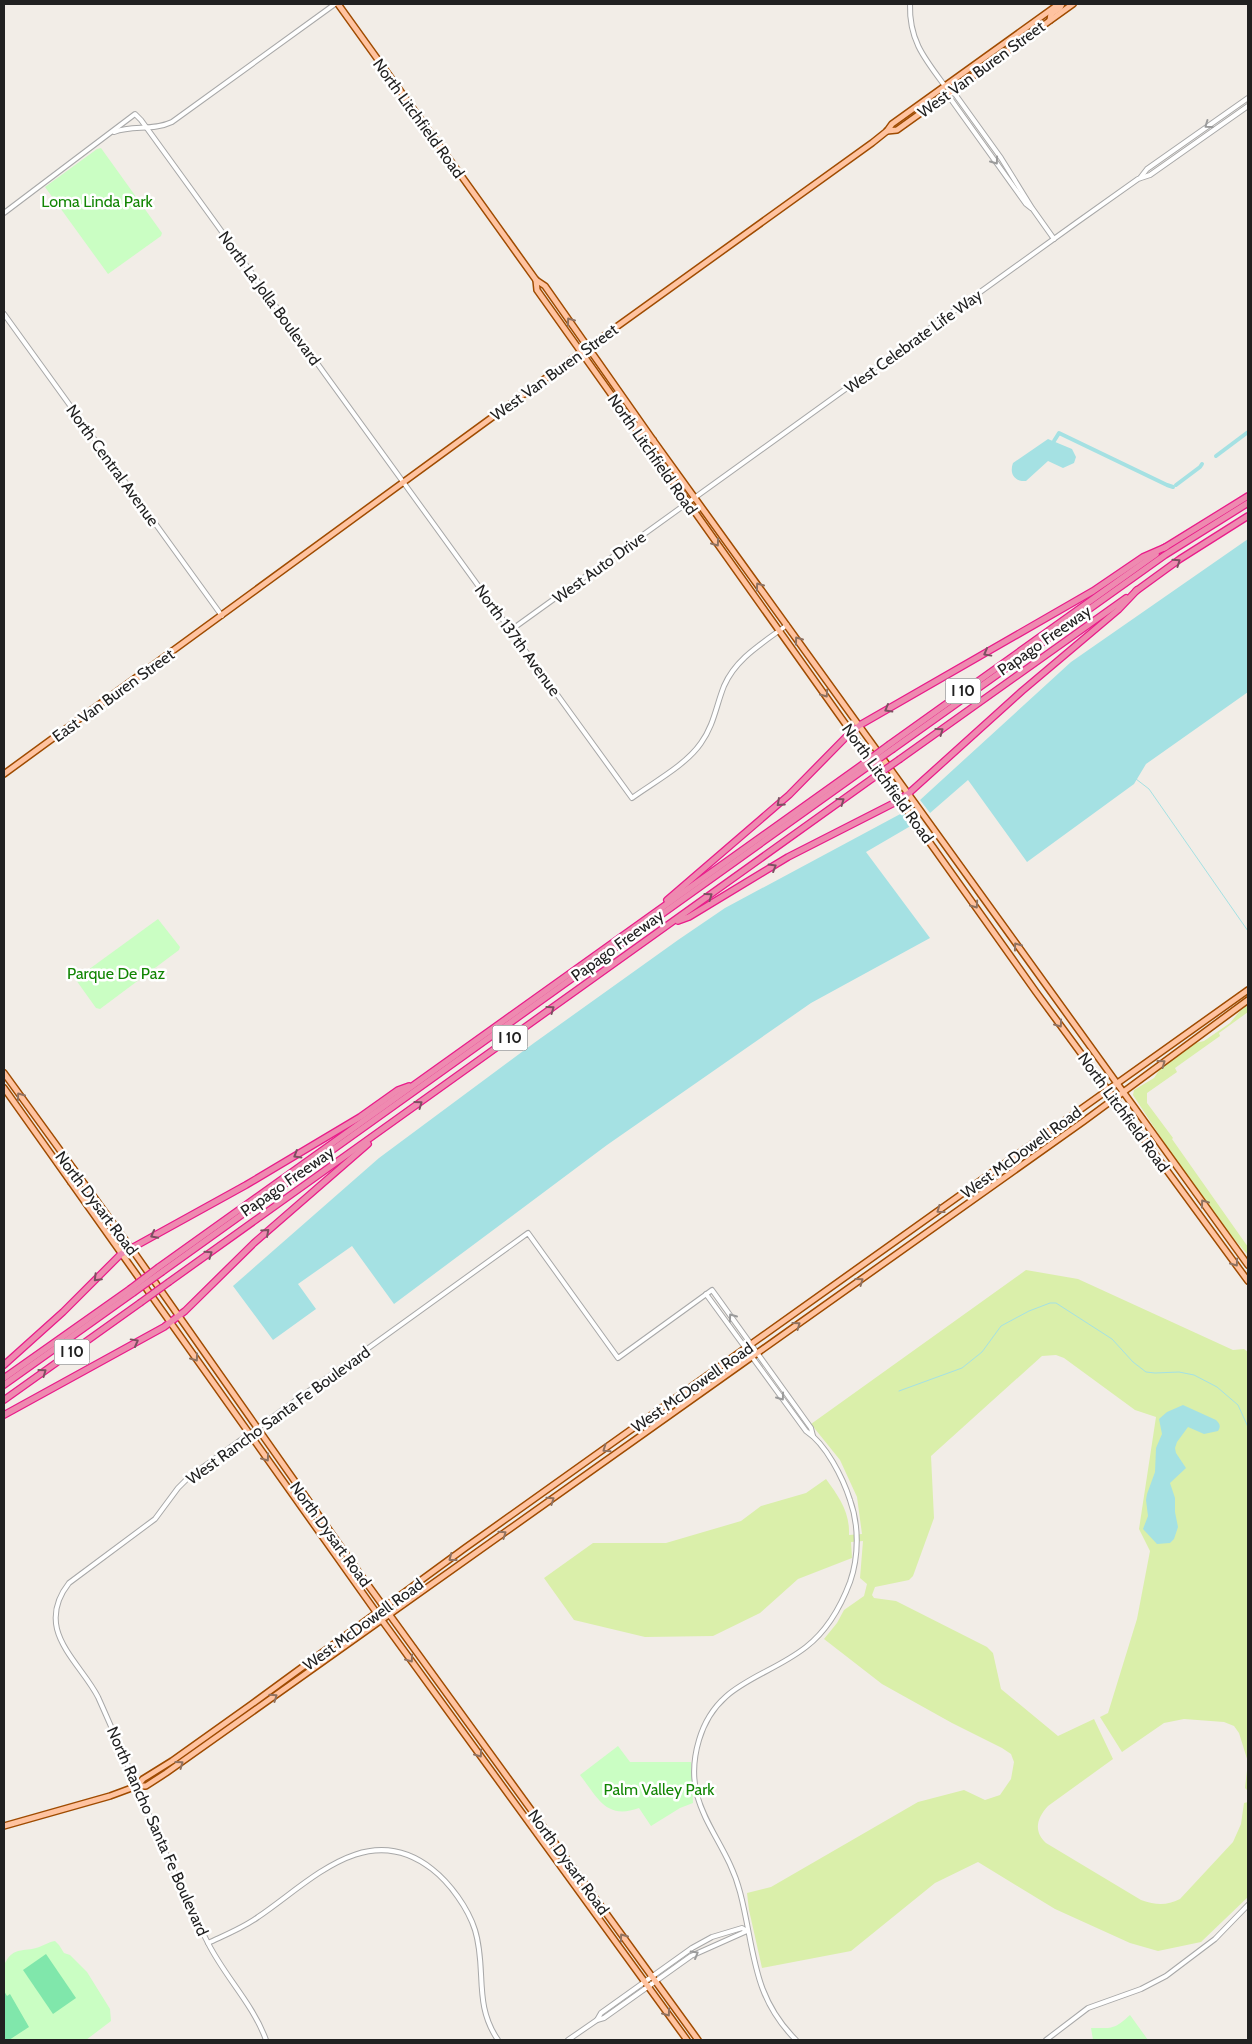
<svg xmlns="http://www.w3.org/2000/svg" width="1252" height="2044" viewBox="0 0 1252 2044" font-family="Cabin,sans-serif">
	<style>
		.grass { fill: #daefaa }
		.park { fill: #cafec3 }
		.pitch { fill: #80e7ab }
		.water { fill: #a5e1e3 }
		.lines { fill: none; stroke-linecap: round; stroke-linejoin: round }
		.stream { stroke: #a5e1e3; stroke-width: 1 }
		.canal { stroke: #a5e1e3; stroke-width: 4 }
		.minor-casing { stroke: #a8a8a8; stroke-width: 6 }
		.major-casing { stroke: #9f4b00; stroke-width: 8 }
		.highway-casing { stroke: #e91b8a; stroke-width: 8 }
		.minor { stroke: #fff; stroke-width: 4 }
		.major { stroke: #ffc3a0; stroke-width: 5 }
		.highway { stroke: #ee8ab0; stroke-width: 5.5 }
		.highway-bridge-casing { stroke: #e91b8a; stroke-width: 8; stroke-linecap: butt }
		.highway-bridge { stroke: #ee8ab0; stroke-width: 5.5 }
		.oneway { stroke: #9b9b9b }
		.oneway2 { stroke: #907260 }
		.oneway3 { stroke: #7d5061 }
		.labels { text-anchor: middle; stroke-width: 5; stroke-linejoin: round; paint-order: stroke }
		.shield { fill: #fff; stroke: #646464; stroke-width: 1 }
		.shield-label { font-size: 15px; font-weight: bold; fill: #212121 }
		.street-label { font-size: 16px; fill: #212121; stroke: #fff }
		.park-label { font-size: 16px; fill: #128604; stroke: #fff }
	</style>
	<rect width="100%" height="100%" fill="#f2ede7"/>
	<!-- grass -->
	<g class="grass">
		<path d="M1248 1005V1012L1219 1033 1220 1036 1175 1068 1177 1072 1147 1093V1103L1173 1138 1172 1139 1248 1247V1255L1227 1231 1171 1153 1133 1095 1134 1090 1154 1078 1160 1069 1196 1043 1204 1041 1230 1023 1240 1011Z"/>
		<path d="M1026 1270 1078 1279 1233 1350 1244 1349 1248 1352V1791L1245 1788 1248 1762 1239 1733 1234 1726 1224 1722 1184 1719 1164 1723 1122 1752 1100 1717 1108 1713 1137 1619 1150 1551 1139 1529 1156 1417 1135 1410 1064 1358 1056 1355 1042 1356 931 1456 934 1518 913 1576 909 1580 875 1587 872 1595 874 1598 896 1601 987 1647 993 1653 1001 1689 1058 1736 1094 1719 1113 1759 1048 1806C1037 1818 1033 1831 1046 1843L1141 1900C1156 1905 1166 1906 1180 1899L1233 1842 1241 1824 1244 1803 1248 1802V1897L1201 1942 1158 1951 1130 1943 1055 1909 978 1862 935 1883 851 1951 762 1968 749 1910 747 1893 771 1887 918 1802 964 1790 985 1800 1000 1795 1011 1779 1014 1762 1011 1754 1002 1748 952 1723 882 1684 824 1639 837 1623 844 1610 864 1596 867 1584 860 1578 863 1541 851 1542 852 1558 798 1579 760 1613 713 1636 645 1637 574 1620 544 1578 593 1543H666L741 1521 761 1506 806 1493 826 1479C839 1497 850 1512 849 1535L862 1534 857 1497 840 1460 811 1424Z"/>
	</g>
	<!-- park -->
	<g class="park">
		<path d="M101 148 162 233 161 236 108 274 45 187 97 149Z"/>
		<path d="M158 919 180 947 179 950 100 1009 96 1008 76 980 77 978Z"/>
		<path d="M618 1746 630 1762H691L693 1803 680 1808 651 1826 639 1808C606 1820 598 1798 580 1775Z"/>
		<path d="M55 1941 59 1945 64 1953 70 1955 87 1972 110 2009 111 2021 86 2040H4V1965C13 1947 20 1952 36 1948 43 1946 48 1942 55 1941Z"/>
		<path d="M1130 2015 1148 2040H1093L1091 2028C1112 2028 1114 2030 1130 2015Z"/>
	</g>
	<!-- pitch -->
	<g class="pitch">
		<path d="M46 1954 76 1998 53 2014 23 1970Z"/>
		<path d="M4 1991 7 1996 10 1994 29 2027 9 2040H4Z"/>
	</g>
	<!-- water -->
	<g class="water">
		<path d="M1048 439 1072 449 1076 457 1074 463 1063 468 1048 461 1026 481C1015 482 1009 474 1013 463Z"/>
		<path d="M1248 539V692L1146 764 1134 784 1027 862 968 780 930 813 920 800 1071 662Z"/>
		<path d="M904 812 914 824 866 852 930 938 811 1003 607 1145 394 1304 352 1246 298 1284 316 1309 273 1340 233 1286 379 1158 534 1043 678 940 725 908Z"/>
		<path d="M1183 1405 1216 1420C1220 1424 1221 1426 1218 1431L1204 1434 1188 1427 1177 1442 1175 1448 1176 1453 1186 1468 1170 1483 1175 1498V1512L1178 1527 1174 1539 1170 1543 1157 1544 1143 1529 1148 1516 1146 1500 1147 1494 1155 1472 1156 1448 1162 1434 1159 1419 1167 1412Z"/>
	</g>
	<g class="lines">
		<!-- stream -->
		<g class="stream">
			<path d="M1136 779 1149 789 1248 931"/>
			<path d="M899 1391 962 1368 982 1352 1001 1326 1029 1311 1050 1303H1056L1112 1339 1133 1362 1146 1372 1155 1373 1179 1372 1194 1375 1217 1387 1238 1405 1248 1427"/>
			<path d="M1248 1721V1732"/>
		</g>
		<!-- canal -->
		<g class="canal">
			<path d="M1054 441 1059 433 1167 485 1173 487"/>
			<path d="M1216 456 1248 432"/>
			<path d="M1176 485 1200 467 1202 464"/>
		</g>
		<!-- minor casing -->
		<g class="minor-casing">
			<g id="minor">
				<path d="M910 4C909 40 924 58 945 86"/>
				<path d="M949 92 955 94 1001 158 1032 208 1054 239"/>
				<path d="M949 92 950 98 1026 204 1031 208"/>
				<path d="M114 132C133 125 153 131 172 122L335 4"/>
				<path d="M1140 178 1147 169 1248 98"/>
				<path d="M4 213 135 114 141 120 632 798C654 782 686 765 701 743 714 725 716 706 724 686 736 658 763 643 787 625"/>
				<path d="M4 314 222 616"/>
				<path d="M511 630 1076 223 1138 179 1150 175 1248 106"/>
				<path d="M706 1294 806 1431C826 1444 843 1478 850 1500 859 1525 859 1556 850 1582 841 1606 828 1630 806 1647 765 1679 716 1682 699 1740 679 1807 725 1834 740 1892 755 1949 751 1995 796 2040"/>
				<path d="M208 1943C225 1935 243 1928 258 1917 310 1882 367 1818 432 1869 450 1883 468 1908 475 1930 487 1969 473 2004 498 2040"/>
				<path d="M597 2020 601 2013 692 1948 712 1937 742 1928 747 1931"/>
				<path d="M266 2040C253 2004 225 1977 208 1943 167 1863 135 1779 98 1697 87 1675 63 1653 57 1629 53 1612 58 1597 69 1583L155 1519 178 1488 188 1478 528 1233 618 1358 712 1290 811 1428 813 1436"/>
				<path d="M568 2040 597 2020 604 2018 691 1956 747 1931"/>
				<path d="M1046 2040 1088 2008 1141 1989 1166 1976 1215 1939 1248 1905"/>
			</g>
		</g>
		<!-- major casing -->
		<g class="major-casing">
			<g id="major">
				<path d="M338 4 536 280 545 286 653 440 1248 1265"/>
				<path d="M1050 20 1051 14 1060 8 1062 4"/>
				<path d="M887 131 897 130 1073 4"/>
				<path d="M536 280 537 290 1036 992 1248 1281"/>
				<path d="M631 423 637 425 646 438 653 440"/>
				<path d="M4 774 576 356 872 143 887 131 892 124 1059 4"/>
				<path d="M4 1073 131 1248 360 1574 698 2040"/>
				<path d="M4 1088 381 1619 687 2040"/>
				<path d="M71 1182 78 1186 89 1200 94 1199"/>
				<path d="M137 1786 143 1779 172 1761 252 1704 465 1548 1248 990"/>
				<path d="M4 1826 110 1796 137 1786H146L166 1773 1084 1121 1248 1000"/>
			</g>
		</g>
		<!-- highway casing -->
		<g class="highway-casing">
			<g id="highway">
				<path d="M1164 548 1248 496"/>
				<path d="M1136 591 1180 559 1248 516"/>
				<path d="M890 744 1156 554"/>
				<path d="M893 749 1165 555 1248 503"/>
				<path d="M900 759 1126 598"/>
				<path d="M667 900 789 795 846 737 860 725 1093 591 1143 557 1166 547"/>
				<path d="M678 921 689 917 788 857 894 803 909 793 1022 691 1118 610 1137 590"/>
				<path d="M159 1267 863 764"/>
				<path d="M162 1272 866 768"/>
				<path d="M169 1282 873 778"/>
				<path d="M4 1365 63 1312 121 1254 246 1185 360 1117 398 1090 409 1086"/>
				<path d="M4 1378 130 1289"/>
				<path d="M4 1385 133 1293"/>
				<path d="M4 1400 140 1303"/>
				<path d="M4 1415 164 1327 185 1311 254 1243 368 1144"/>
			</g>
		</g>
		<!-- minor -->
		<use href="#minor" class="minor"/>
		<!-- major -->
		<use href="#major" class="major"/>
		<!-- highway -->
		<use href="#highway" class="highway"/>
		<!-- highway-bridge casing -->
		<g class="highway-bridge-casing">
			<g id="highway-bridge">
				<path d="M863 764 890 744"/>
				<path d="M866 768 893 749"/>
				<path d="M873 778 900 759"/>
				<path d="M130 1289 159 1267"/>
				<path d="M133 1293 162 1272"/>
				<path d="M140 1303 169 1282"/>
			</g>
		</g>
		<!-- highway-bridge -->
		<use href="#highway-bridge" class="highway-bridge"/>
	</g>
	<!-- one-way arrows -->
	<defs><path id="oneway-chevron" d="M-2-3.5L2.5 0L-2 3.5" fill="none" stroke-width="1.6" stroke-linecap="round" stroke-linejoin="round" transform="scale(1.25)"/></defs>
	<g class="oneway">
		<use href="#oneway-chevron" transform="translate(1208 125) rotate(144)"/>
		<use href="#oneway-chevron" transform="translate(995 161) rotate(54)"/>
		<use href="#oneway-chevron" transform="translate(732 1317) rotate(-126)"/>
		<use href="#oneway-chevron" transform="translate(781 1397) rotate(54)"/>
		<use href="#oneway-chevron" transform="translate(695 1954) rotate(-30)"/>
	</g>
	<g class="oneway2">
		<use href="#oneway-chevron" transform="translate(570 321) rotate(-126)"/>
		<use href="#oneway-chevron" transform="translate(716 543) rotate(54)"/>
		<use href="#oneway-chevron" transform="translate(759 586) rotate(-126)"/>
		<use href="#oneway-chevron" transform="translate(798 640) rotate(-126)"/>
		<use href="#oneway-chevron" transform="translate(825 694) rotate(55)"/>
		<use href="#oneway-chevron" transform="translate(975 905) rotate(55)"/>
		<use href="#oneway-chevron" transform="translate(1017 946) rotate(-126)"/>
		<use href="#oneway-chevron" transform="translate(1059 1024) rotate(54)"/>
		<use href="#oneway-chevron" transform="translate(1162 1063) rotate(-36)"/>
		<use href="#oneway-chevron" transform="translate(20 1096) rotate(-125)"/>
		<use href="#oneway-chevron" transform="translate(1204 1203) rotate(-126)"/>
		<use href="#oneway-chevron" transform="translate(940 1210) rotate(144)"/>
		<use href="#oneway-chevron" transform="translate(1235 1263) rotate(54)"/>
		<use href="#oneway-chevron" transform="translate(860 1281) rotate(-36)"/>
		<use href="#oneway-chevron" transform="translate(797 1325) rotate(-36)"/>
		<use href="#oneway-chevron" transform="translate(195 1358) rotate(54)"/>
		<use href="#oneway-chevron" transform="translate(606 1449) rotate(145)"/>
		<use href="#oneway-chevron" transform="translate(266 1458) rotate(54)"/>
		<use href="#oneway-chevron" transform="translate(551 1500) rotate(-35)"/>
		<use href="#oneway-chevron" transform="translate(503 1534) rotate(-35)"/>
		<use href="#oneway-chevron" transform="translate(452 1558) rotate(143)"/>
		<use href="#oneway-chevron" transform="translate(410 1659) rotate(54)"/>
		<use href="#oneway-chevron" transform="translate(274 1697) rotate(-35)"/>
		<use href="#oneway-chevron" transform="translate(479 1754) rotate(54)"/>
		<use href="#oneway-chevron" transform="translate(180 1764) rotate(-36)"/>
		<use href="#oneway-chevron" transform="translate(623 1937) rotate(-126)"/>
		<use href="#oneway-chevron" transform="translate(667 2013) rotate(54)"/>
	</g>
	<g class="oneway3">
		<use href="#oneway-chevron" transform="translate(1177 562) rotate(-35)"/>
		<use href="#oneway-chevron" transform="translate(987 653) rotate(151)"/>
		<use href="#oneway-chevron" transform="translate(888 709) rotate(150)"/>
		<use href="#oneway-chevron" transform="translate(940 731) rotate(-36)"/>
		<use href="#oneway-chevron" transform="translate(841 801) rotate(-36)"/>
		<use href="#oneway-chevron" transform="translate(780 803) rotate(138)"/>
		<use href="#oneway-chevron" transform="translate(773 867) rotate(-31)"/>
		<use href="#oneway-chevron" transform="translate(709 896) rotate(-36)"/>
		<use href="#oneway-chevron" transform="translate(551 1009) rotate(-36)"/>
		<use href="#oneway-chevron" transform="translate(419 1104) rotate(-36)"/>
		<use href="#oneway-chevron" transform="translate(297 1155) rotate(149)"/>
		<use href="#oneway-chevron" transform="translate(266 1232) rotate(-42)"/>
		<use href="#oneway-chevron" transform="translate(154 1235) rotate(152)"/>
		<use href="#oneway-chevron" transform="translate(209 1254) rotate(-35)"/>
		<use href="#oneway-chevron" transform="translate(97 1278) rotate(135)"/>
		<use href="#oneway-chevron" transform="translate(135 1342) rotate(-29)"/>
		<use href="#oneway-chevron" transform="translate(43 1372) rotate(-36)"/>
	</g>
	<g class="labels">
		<!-- shield labels -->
		<g class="shield">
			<rect x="945.5" y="678.5" width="35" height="25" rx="4"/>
			<rect x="492.5" y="1025.5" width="35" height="25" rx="4"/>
			<rect x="54.5" y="1339.5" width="35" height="25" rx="4"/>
		</g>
		<g class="shield-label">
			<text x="963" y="696">I 10</text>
			<text x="510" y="1043">I 10</text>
			<text x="72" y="1357">I 10</text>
		</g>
		<!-- street labels -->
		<g class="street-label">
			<text transform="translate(981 69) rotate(-36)" y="6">West Van Buren Street</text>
			<text transform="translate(419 118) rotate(54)" y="6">North Litchfield Road</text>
			<text transform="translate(270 298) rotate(54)" y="6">North La Jolla Boulevard</text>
			<text transform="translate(913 341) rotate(-36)" y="6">West Celebrate Life Way</text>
			<text transform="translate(554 372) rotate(-36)" y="6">West Van Buren Street</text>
			<text transform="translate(653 454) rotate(55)" y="6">North Litchfield Road</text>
			<text transform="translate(113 465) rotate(54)" y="6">North Central Avenue</text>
			<text transform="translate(599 567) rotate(-36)" y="6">West Auto Drive</text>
			<text transform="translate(518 640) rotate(54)" y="6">North 137th Avenue</text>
			<text transform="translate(1044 640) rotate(-35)" y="6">Papago Freeway</text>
			<text transform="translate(113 695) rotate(-36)" y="6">East Van Buren Street</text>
			<text transform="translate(888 783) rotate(54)" y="6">North Litchfield Road</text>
			<text transform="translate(617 945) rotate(-36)" y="6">Papago Freeway</text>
			<text transform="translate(1124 1112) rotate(54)" y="6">North Litchfield Road</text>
			<text transform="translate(1021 1152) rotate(-36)" y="6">West McDowell Road</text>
			<text transform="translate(287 1181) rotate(-35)" y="6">Papago Freeway</text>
			<text transform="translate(97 1203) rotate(53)" y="6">North Dysart Road</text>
			<text transform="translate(692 1387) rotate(-35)" y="6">West McDowell Road</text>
			<text transform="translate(278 1415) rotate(-36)" y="6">West Rancho Santa Fe Boulevard</text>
			<text transform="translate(331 1534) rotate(54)" y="6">North Dysart Road</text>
			<text transform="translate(363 1624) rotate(-36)" y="6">West McDowell Road</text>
			<text transform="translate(158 1831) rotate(66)" y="6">North Rancho Santa Fe Boulevard</text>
			<text transform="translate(569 1862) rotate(54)" y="6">North Dysart Road</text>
		</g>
		<!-- park labels -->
		<g class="park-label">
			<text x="97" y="207">Loma Linda Park</text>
			<text x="116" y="979">Parque De Paz</text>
			<text x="659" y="1795">Palm Valley Park</text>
		</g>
	</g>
	<!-- border -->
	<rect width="1252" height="2044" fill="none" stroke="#212121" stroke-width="10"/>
</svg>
